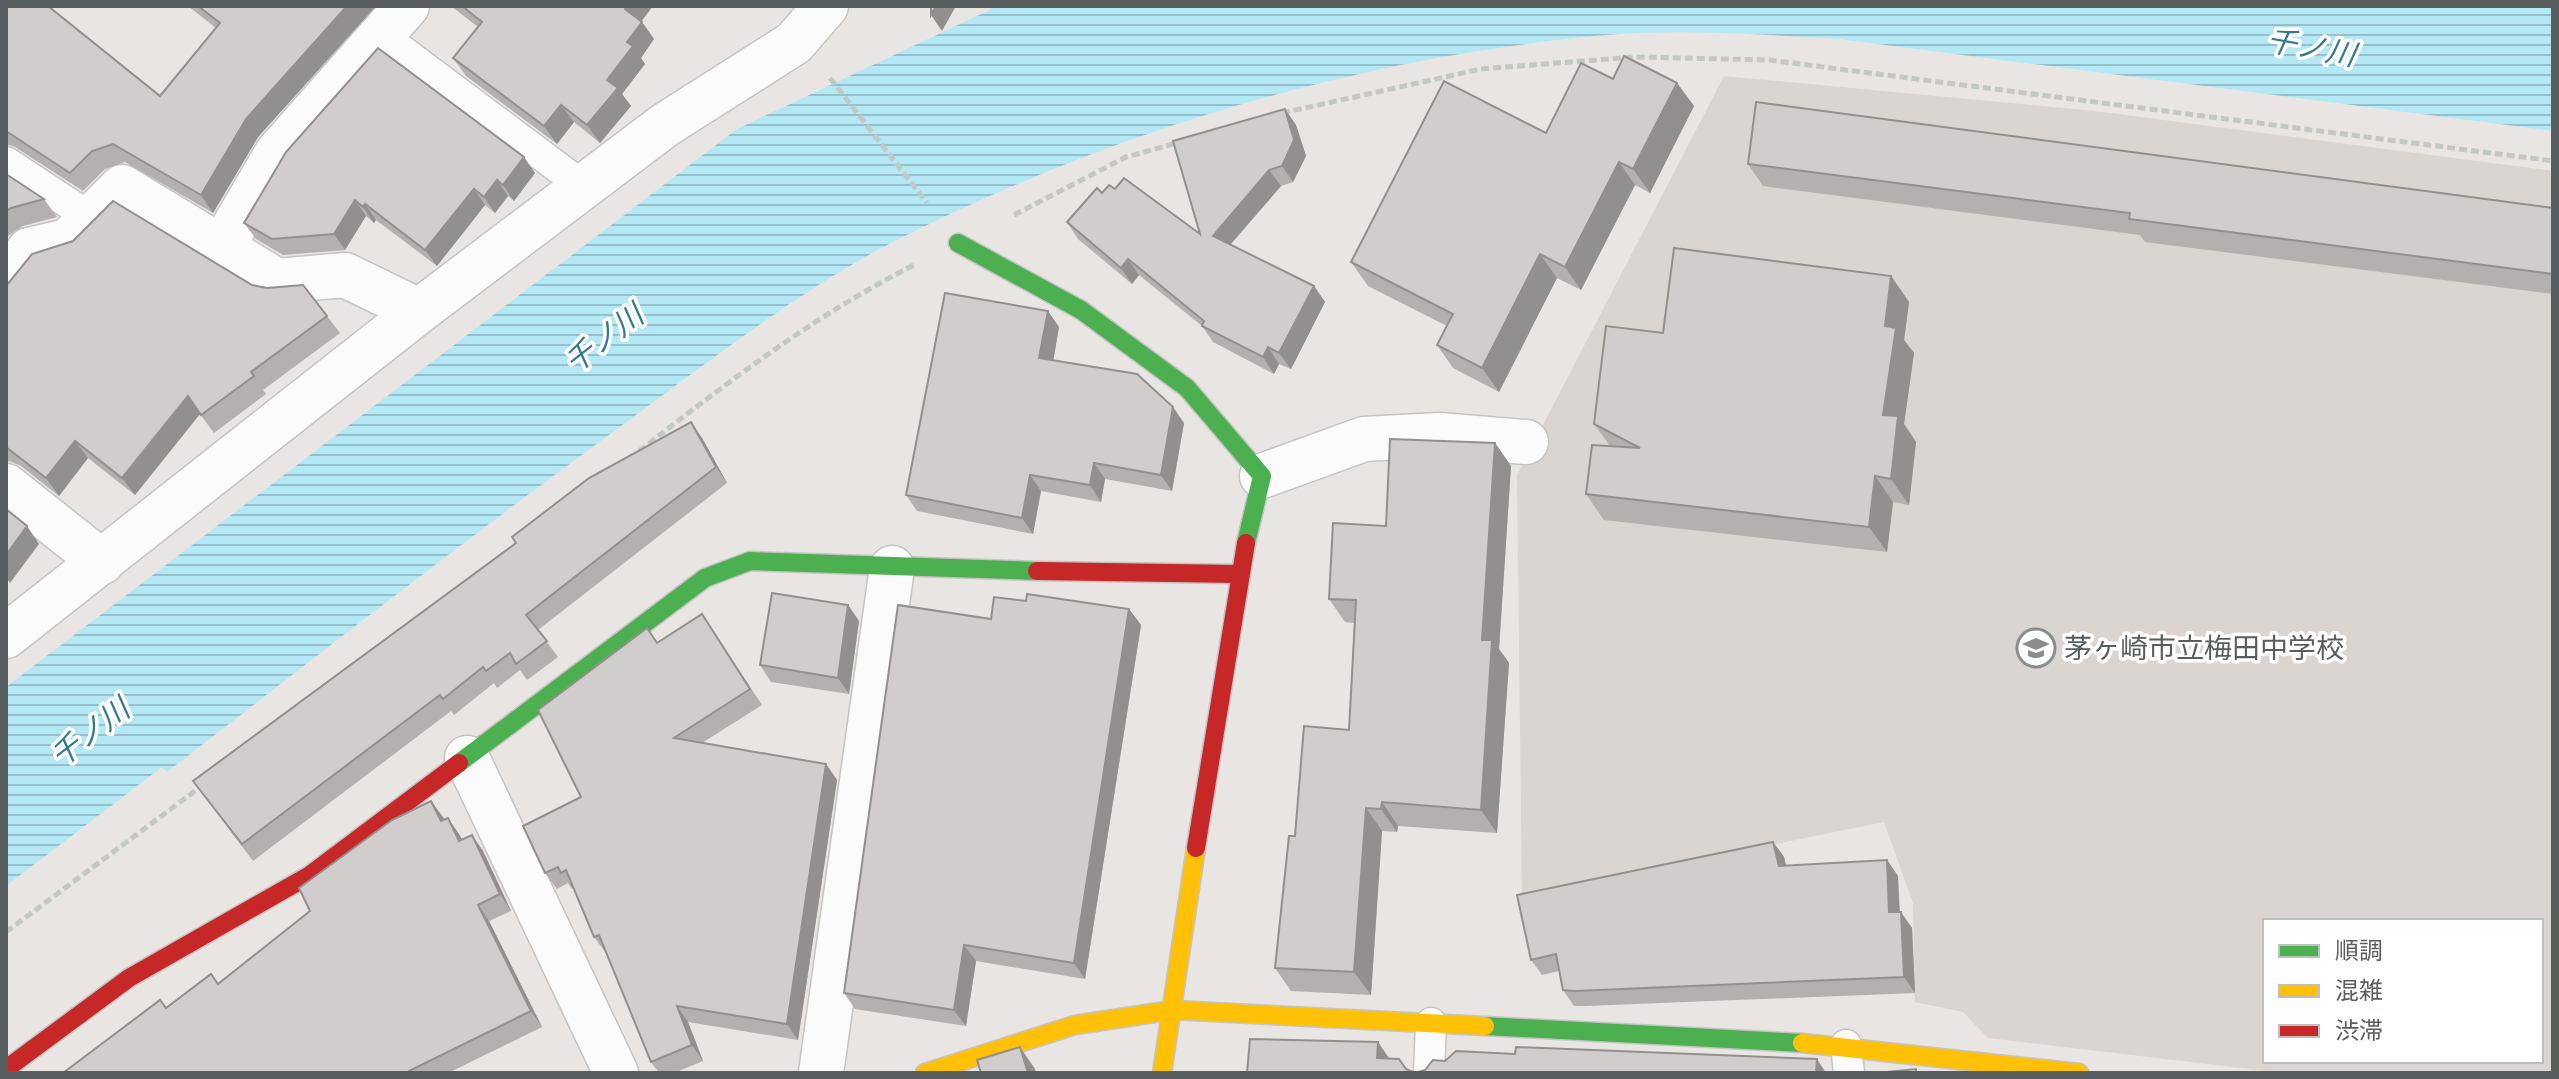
<svg xmlns="http://www.w3.org/2000/svg" width="2559" height="1079" viewBox="0 0 2559 1079" font-family="Roboto,'Noto Sans JP',sans-serif">
	<style>
		.education { fill: #dad5d1; fill-rule: evenodd }
		.water { fill: url(#water-rules) }
		.lines { fill: none; stroke-linecap: round; stroke-linejoin: round }
		.lane-casing { stroke: #c3c4c3; stroke-width: 33 }
		.street-casing { stroke: #c3c4c3; stroke-width: 47 }
		.fast-casing { stroke: #c3c4c3; stroke-width: 21 }
		.slow-casing { stroke: #c3c4c3; stroke-width: 21 }
		.jam-casing { stroke: #c3c4c3; stroke-width: 21 }
		.path { stroke: #c2c8c3; stroke-width: 5; stroke-dasharray: 8 4; stroke-linecap: butt }
		.lane { stroke: #fcfbfb; stroke-width: 30 }
		.street { stroke: #fcfbfb; stroke-width: 44 }
		.fast { stroke: #4caf50; stroke-width: 18 }
		.slow { stroke: #ffc107; stroke-width: 18 }
		.jam { stroke: #c62828; stroke-width: 18 }
		.wall { fill: #b3b0af }
		.shaded-wall { fill: #92908f }
		.building { fill: #d0cdcc; stroke: #92908f; stroke-width: 2 }
		.labels { text-anchor: middle; stroke-width: 7; stroke-linejoin: round; paint-order: stroke }
		.poi-label { font-size: 28px; fill: #585e60; stroke: #fff; text-anchor: start }
		.water-label { font-size: 30px; font-style: italic; fill: #357894; stroke: #fff }
	</style>
	<defs>
		<pattern id="water-rules" width="6" height="5" patternUnits="userSpaceOnUse" patternTransform="scale(2)"><rect width="6" height="5" fill="#b4e8f5"/><path d="M0 2.5h6" fill="none" stroke="#95bfca"/></pattern>
	</defs>
	<rect width="100%" height="100%" fill="#e8e5e2"/>
	<!-- education -->
	<path class="education" d="M1724 76 2095 111 2553 171V1073H2284L1988 1038 1963 1012 1915 1002 1913 903 1884 822 1522 895 1517 475ZM2265 921H2541V1061H2265Z"/>
	<!-- water -->
	<path class="water" d="M998 6H2553V131L1839 39C1755 34 1669 28 1584 37 1343 62 1107 133 891 243 797 292 711 360 625 423 470 536 319 654 167 772L162 767 6 886V687L737 129Z"/>
	<g class="lines">
		<!-- lane casing -->
		<g class="lane-casing">
			<g id="lane">
				<path d="M381 35 584 187"/>
				<path d="M6 162 91 218"/>
				<path d="M1846 1045 1849 1073"/>
				<path d="M1429 1073 1431 1023"/>
			</g>
		</g>
		<!-- street casing -->
		<g class="street-casing">
			<g id="street">
				<path d="M222 247 277 153 407 6"/>
				<path d="M6 283 29 250 68 241 122 187 277 281 345 275 419 311"/>
				<path d="M1262 476 1364 439 1439 435 1526 442"/>
				<path d="M6 486 102 562"/>
				<path d="M6 636 419 311 665 125 794 43 826 6"/>
				<path d="M467 758 616 1073"/>
				<path d="M821 1073 892 568"/>
			</g>
		</g>
		<!-- fast casing -->
		<g class="fast-casing">
			<g id="fast">
				<path d="M958 243 1081 310 1187 388 1262 476 1246 543"/>
				<path d="M459 763 705 578 750 561 1037 571"/>
				<path d="M1485 1026 1802 1043"/>
			</g>
		</g>
		<!-- slow casing -->
		<g class="slow-casing">
			<g id="slow">
				<path d="M1802 1043 2079 1073"/>
				<path d="M925 1073 1075 1025 1173 1010 1485 1026"/>
				<path d="M1162 1073 1196 848"/>
			</g>
		</g>
		<!-- jam casing -->
		<g class="jam-casing">
			<g id="jam">
				<path d="M1037 571 1238 574"/>
				<path d="M1196 848 1246 543"/>
				<path d="M6 1069 129 978 310 875 459 763"/>
			</g>
		</g>
		<!-- path -->
		<g class="path">
			<path d="M830 78 927 203"/>
			<path d="M1282 113 1481 69 1634 57 1769 60 2553 161"/>
			<path d="M1014 215 1126 157 1180 142"/>
			<path d="M639 451C727 383 816 314 916 264"/>
			<path d="M6 932 203 785"/>
		</g>
		<!-- lane -->
		<use href="#lane" class="lane"/>
		<!-- street -->
		<use href="#street" class="street"/>
		<!-- fast -->
		<use href="#fast" class="fast"/>
		<!-- slow -->
		<use href="#slow" class="slow"/>
		<!-- jam -->
		<use href="#jam" class="jam"/>
	</g>
	<!-- wall -->
	<g class="wall">
		<path d="M6 6 160 96 216 28 188 6H376L258 137 213 213 125 162 105 169 83 191 15 147 6 144Z"/>
		<path d="M451 6H653L641 21 654 39 641 58 645 64 622 94 631 106 600 143 574 122 557 144 466 76 453 58 478 27Z"/>
		<path d="M1677 83 1694 106 1650 193 1635 185 1581 290 1557 278 1499 392 1453 368 1437 345 1447 326 1368 286 1351 262 1546 133Z"/>
		<path d="M1285 109 1296 125 1306 156 1293 182 1281 186 1230 245 1314 286 1325 302 1291 369 1279 364 1274 374 1213 342 1202 326 1139 275 1132 284 1078 239 1067 222 1102 193 1115 189 1200 234Z"/>
		<path d="M286 152 535 173 514 201 508 196 495 213 485 205 437 266 376 220 374 223 366 216 345 250 283 255 256 239 244 223Z"/>
		<path d="M1748 164 2553 208V294L2145 242 2140 235 1763 186Z"/>
		<path d="M6 174 44 199 57 217 23 226 8 236 6 240Z"/>
		<path d="M1891 276 1909 302 1904 340 1914 353 1904 424 1916 442 1909 505 1893 502 1887 552 1604 520 1586 494 1610 446 1594 424 1663 333Z"/>
		<path d="M252 285 327 316 340 333 263 390 266 394 214 433 200 414 135 495 88 458 59 496 21 466 9 461 6 462V286Z"/>
		<path d="M1059 327 1053 361 1184 423 1172 491 1105 479 1101 502 1041 491 1033 534 917 511 906 495Z"/>
		<path d="M702 438 727 483 538 630 558 657 527 680 520 670 497 688 494 683 454 715 451 711 253 861 193 781Z"/>
		<path d="M1495 443 1511 466 1499 649 1509 663 1497 833 1398 826 1397 832 1382 831 1371 995 1291 991 1275 968 1295 836 1349 730 1354 623 1345 622 1329 599 1386 526Z"/>
		<path d="M1026 601 1129 609 1141 625 1085 979 976 961 966 1026 855 1009 844 993 991 619Z"/>
		<path d="M848 605 859 621 849 694 771 682 760 665Z"/>
		<path d="M702 614 762 705 702 743 826 764 837 780 798 1040 688 1022 703 1061 674 1073H659L651 1062 606 953 594 937 574 888 572 889 568 883 557 889 545 873 657 643Z"/>
		<path d="M443 817 444 820 459 834 462 839 472 835 483 851 511 911 489 921 542 1027 448 1073H63L166 1008 218 984Z"/>
		<path d="M1773 842 1784 857 1786 866 1887 860 1898 876 1900 912 1912 928 1915 993 1586 1006H1574L1563 990 1559 971 1542 975 1531 960Z"/>
	</g>
	<!-- shaded-wall -->
	<g class="shaded-wall">
		<path d="M347 6H376L258 137 213 213 201 195 246 119Z"/>
		<path d="M627 6H653L637 27 625 9Z"/>
		<path d="M936 6H956L942 31 931 15Z"/>
		<path d="M642 22 654 39 641 58 645 64 622 94 631 106 600 143 587 125 607 80 627 42Z"/>
		<path d="M1677 83 1694 106 1650 193 1633 169Z"/>
		<path d="M561 105 574 122 557 144 544 126Z"/>
		<path d="M1285 109 1296 125 1306 156 1293 182 1282 166Z"/>
		<path d="M524 157 535 173 514 201 503 185Z"/>
		<path d="M1619 162 1635 185 1581 290 1565 267Z"/>
		<path d="M1269 170 1281 186 1224 252 1213 236Z"/>
		<path d="M497 180 508 196 495 213 484 197Z"/>
		<path d="M474 189 485 205 437 266 425 250Z"/>
		<path d="M355 200 366 216 345 250 334 234Z"/>
		<path d="M365 204 376 220 374 223 363 207Z"/>
		<path d="M1540 254 1557 278 1499 392 1482 368Z"/>
		<path d="M1128 259 1139 275 1132 284 1121 268Z"/>
		<path d="M1891 276 1909 302 1904 340 1914 353 1904 424 1916 442 1909 505 1891 479 1883 415 1885 326Z"/>
		<path d="M1314 286 1325 302 1291 369 1279 353Z"/>
		<path d="M1048 311 1059 327 1051 374 1039 358Z"/>
		<path d="M1268 347 1279 364 1274 374 1263 357Z"/>
		<path d="M188 396 200 414 135 495 122 478Z"/>
		<path d="M1173 407 1184 423 1172 491 1161 475Z"/>
		<path d="M691 422 702 438 727 483 716 467Z"/>
		<path d="M75 441 88 458 59 496 46 478Z"/>
		<path d="M1495 443 1511 466 1499 649 1509 663 1497 833 1481 810 1482 640Z"/>
		<path d="M1094 463 1105 479 1101 502 1090 485Z"/>
		<path d="M1030 475 1041 491 1033 534 1022 518Z"/>
		<path d="M1875 476 1893 502 1887 552 1869 527Z"/>
		<path d="M27 526 39 544 10 583 6 577V555Z"/>
		<path d="M848 605 859 621 849 694 838 678Z"/>
		<path d="M1129 609 1141 625 1085 979 1074 963Z"/>
		<path d="M826 764 837 780 798 1040 787 1024Z"/>
		<path d="M431 801 443 817 452 838 441 821Z"/>
		<path d="M1382 802 1398 826 1397 832 1381 809Z"/>
		<path d="M1366 808 1382 831 1371 995 1354 972Z"/>
		<path d="M448 818 459 834 471 857 459 841Z"/>
		<path d="M472 835 483 851 511 911 500 894Z"/>
		<path d="M1773 842 1784 857 1790 882 1779 866Z"/>
		<path d="M1887 860 1898 876 1900 928 1889 912Z"/>
		<path d="M478 905 489 921 542 1027 531 1011Z"/>
		<path d="M1901 912 1912 928 1915 993 1904 977Z"/>
		<path d="M964 945 976 961 966 1026 954 1010Z"/>
		<path d="M677 1006 688 1022 703 1061 692 1045Z"/>
		<path d="M1378 1042 1391 1061 1377 1058Z"/>
		<path d="M1020 1047 1035 1069 1036 1073H1028Z"/>
		<path d="M1817 1059 1826 1073H1816Z"/>
	</g>
	<!-- building -->
	<g class="building">
		<path d="M6 6H48L160 96 220 23 198 6H347L246 119 201 195 113 144 92 151 70 173 6 131Z"/>
		<path d="M462 6H627L625 9 642 22 627 42 633 46 607 80 618 88 587 125 561 105 544 126 453 58 482 22Z"/>
		<path d="M931 6H936L931 15Z"/>
		<path d="M378 48 524 157 503 185 497 180 484 197 474 189 425 250 365 204 363 207 355 200 334 234 272 239 244 223 286 152Z"/>
		<path d="M1624 56 1677 83 1633 169 1619 162 1565 267 1540 254 1482 368 1437 345 1453 314 1351 262 1444 81 1546 133 1581 63 1613 79Z"/>
		<path d="M1756 102 2553 208V274L2129 219 2130 213 1748 164Z"/>
		<path d="M1285 109 1294 140 1282 166 1269 170 1213 236 1314 286 1279 353 1268 347 1263 357 1202 326 1204 321 1128 259 1121 268 1067 222 1097 188 1102 193 1109 185 1115 189 1124 178 1200 234 1173 141Z"/>
		<path d="M6 174 44 199 11 208 6 211Z"/>
		<path d="M113 201 252 285 267 288 303 285 327 316 251 372 254 376 201 415 188 396 122 478 75 441 46 478 6 447V286L32 254 73 241Z"/>
		<path d="M1674 248 1891 276 1885 326 1896 328 1883 415 1898 416 1891 479 1875 476 1869 527 1586 494 1592 445 1640 448 1594 424 1606 326 1663 333Z"/>
		<path d="M945 293 1048 311 1039 358 1137 374 1173 407 1161 475 1094 463 1090 485 1030 475 1022 518 906 495Z"/>
		<path d="M691 422 716 467 526 615 547 641 516 664 510 653 486 671 483 667 443 699 440 695 242 844 193 781 516 543 512 537 589 478Z"/>
		<path d="M1390 439 1495 443 1482 640H1492L1481 810 1382 802 1381 809 1366 808 1354 972 1275 968 1289 836H1295L1304 726 1349 730 1356 600 1329 599 1333 523 1386 526Z"/>
		<path d="M6 509 27 526 6 555Z"/>
		<path d="M772 593 848 605 838 678 760 665Z"/>
		<path d="M1027 594 1129 609 1074 963 964 945 954 1010 844 993 898 605 991 619 994 597 1026 601Z"/>
		<path d="M702 614 750 689 674 738 826 764 787 1024 677 1006 692 1045 651 1062 599 935 594 937 566 870 561 873 558 867 545 873 523 826 581 797 538 710 647 628 657 643Z"/>
		<path d="M431 801 441 821 448 818 459 841 472 835 500 894 478 905 531 1011 409 1071 410 1073H63L160 1000 166 1008 211 974 218 984 310 911 299 888 392 820Z"/>
		<path d="M1773 842 1779 866 1887 860 1889 912H1901L1904 977 1575 991 1563 990 1556 954 1531 960 1517 895Z"/>
		<path d="M1250 1039 1378 1042 1377 1058 1399 1059 1406 1069 1415 1073 1425 1070 1433 1060 1445 1061 1456 1051 1515 1054 1516 1047 1817 1059 1816 1073H1247Z"/>
		<path d="M1020 1047 1028 1073H981L977 1060Z"/>
		<path d="M1916 1069V1073H1876Z"/>
	</g>
	<!-- icons -->
	<defs>
		<g id="school-ring" transform="scale(2)"><circle r="9.5" fill="#fff" stroke="#8a8d8e" stroke-width="1.5"/><path d="M0-5L7-2L0 1L-7-2ZM-4 1L0 2.5L4 1V4Q0 6-4 4Z" fill="#8a8d8e"/></g>
	</defs>
	<g fill-rule="evenodd">
		<use href="#school-ring" x="2036" y="648"/>
	</g>
	<g class="labels">
		<!-- poi labels -->
		<g class="poi-label">
			<text x="2064" y="658">茅ヶ崎市立梅田中学校</text>
		</g>
		<!-- water labels -->
		<g class="water-label">
			<text transform="translate(2311 48) rotate(10)" y="10">千ノ川</text>
			<text transform="translate(604 339) rotate(-38)" y="10">千ノ川</text>
			<text transform="translate(90 733) rotate(-38)" y="10">千ノ川</text>
		</g>
	</g>
	<!-- border -->
	<rect width="2559" height="1079" fill="none" stroke="#585e60" stroke-width="16"/>
	<!-- legend -->
	<rect x="2263" y="919" width="280" height="144" fill="#ffffff" stroke="#bcbfbf" stroke-width="2"/>
	<rect x="2279" y="945" width="40" height="12" fill="#4caf50" stroke="#bcbfbf" stroke-width="2"/>
	<text x="2335" y="959" font-size="24" fill="#585e60">順調</text>
	<rect x="2279" y="985" width="40" height="12" fill="#ffc107" stroke="#bcbfbf" stroke-width="2"/>
	<text x="2335" y="999" font-size="24" fill="#585e60">混雑</text>
	<rect x="2279" y="1025" width="40" height="12" fill="#c62828" stroke="#bcbfbf" stroke-width="2"/>
	<text x="2335" y="1039" font-size="24" fill="#585e60">渋滞</text>
</svg>
